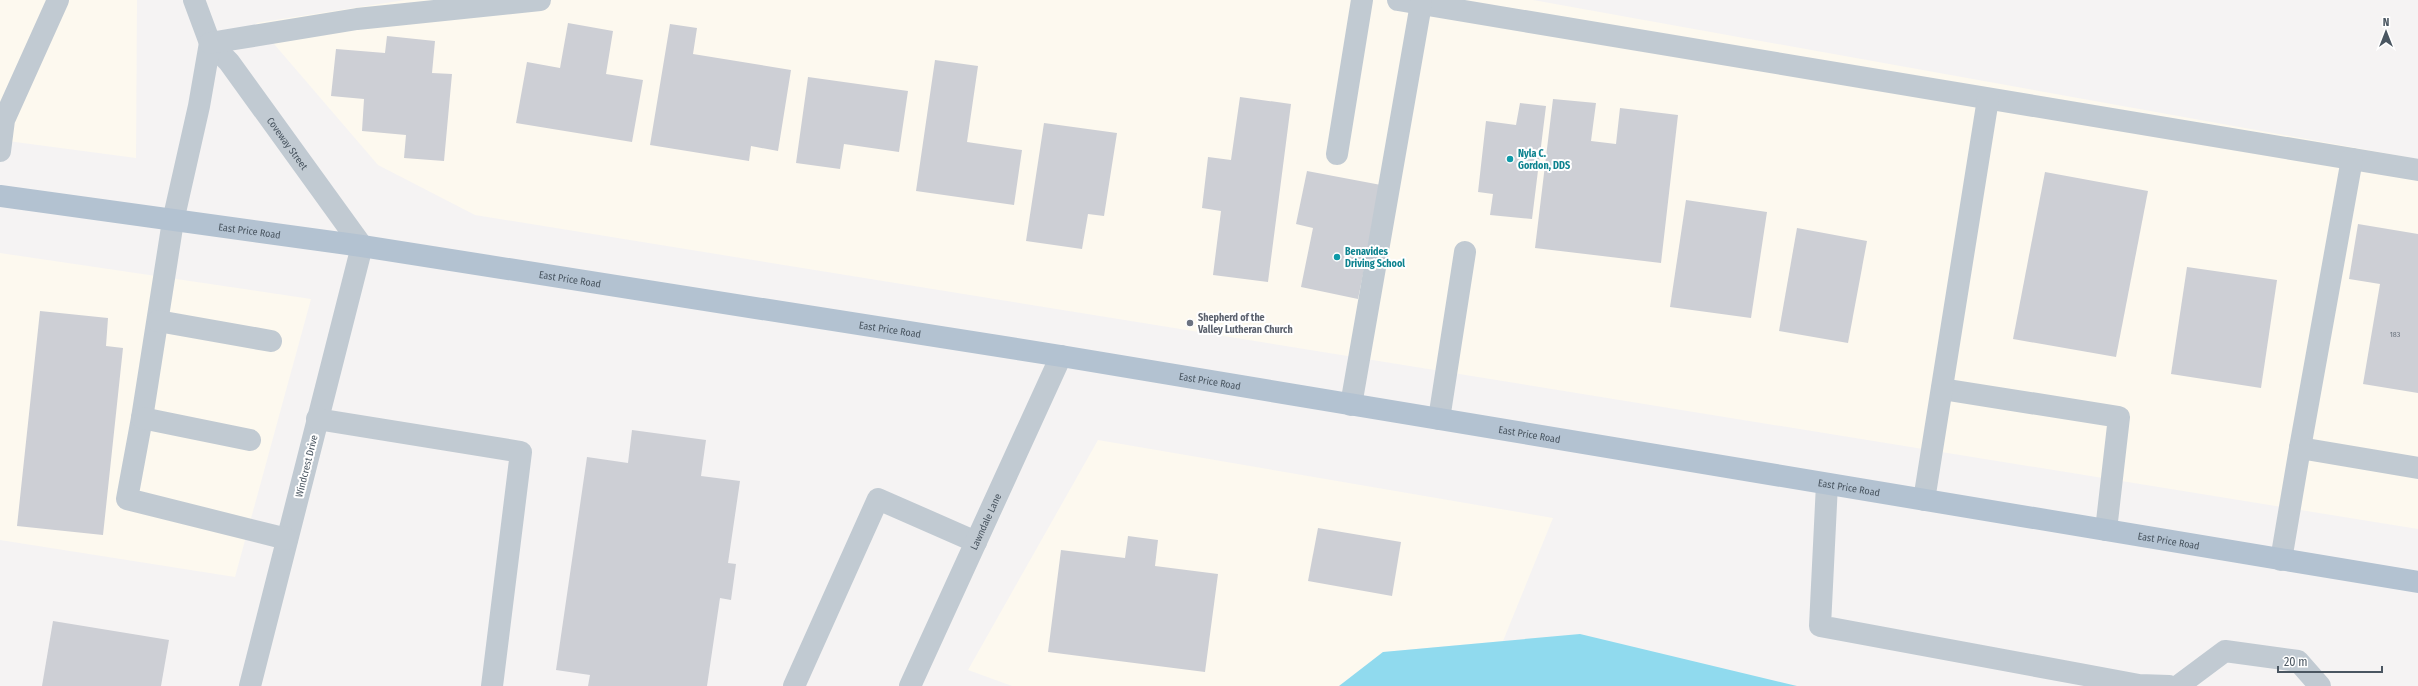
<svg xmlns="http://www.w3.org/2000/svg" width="2418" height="686" viewBox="0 0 2418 686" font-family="'Fira Sans Condensed',sans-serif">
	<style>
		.commercial { fill: #fdf9ef }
		.water { fill: #90daee }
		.building { fill: #cdcfd5 }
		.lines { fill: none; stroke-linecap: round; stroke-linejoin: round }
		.minor { stroke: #c1cad2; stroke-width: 22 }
		.major { stroke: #b3c2d1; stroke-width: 22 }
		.culture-dot { fill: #0f9aa8; stroke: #fff; stroke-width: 1.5 }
		.worship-dot { fill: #6b7280; stroke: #fff; stroke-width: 1.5 }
		.labels { text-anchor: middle; stroke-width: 4; stroke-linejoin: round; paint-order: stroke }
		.number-label { font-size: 8px; fill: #6b747e }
		.street-label { font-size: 10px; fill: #4a5661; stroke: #fff }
		.culture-label { font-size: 10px; font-weight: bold; fill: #0d838f; stroke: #fff; text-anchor: start }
		.worship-label { font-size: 10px; font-weight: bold; fill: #5b616d; stroke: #fff; text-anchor: start }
	</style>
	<rect width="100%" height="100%" fill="#f5f3f3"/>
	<!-- commercial -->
	<g class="commercial">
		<path d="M0 0H137L136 158 0 140Z"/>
		<path d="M405 0H1533L2418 159V529L475 215 378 165 256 23Z"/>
		<path d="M0 253 311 299 235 577 0 540Z"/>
		<path d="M1098 440 1553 518 1503 641 1383 652 1339 686H1012L968 670Z"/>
	</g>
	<!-- water -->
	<path class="water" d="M1580 634 1797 686H1339L1383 652Z"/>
	<!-- building -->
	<g class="building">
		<path d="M568 23 613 31 606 74 643 80 632 142 516 123 527 62 560 68Z"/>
		<path d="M670 24 697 28 693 54 791 70 778 151 751 146 749 161 650 145Z"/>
		<path d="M387 36 435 41 432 73 452 74 444 161 404 158 406 135 362 131 364 99 331 96 336 49 385 53Z"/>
		<path d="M935 60 978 66 967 142 1022 150 1014 205 916 191Z"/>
		<path d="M808 77 908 91 899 152 844 144 840 169 796 163Z"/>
		<path d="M1240 97 1291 104 1268 282 1213 275 1221 211 1202 208 1208 157 1231 160Z"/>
		<path d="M1553 99 1596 103 1591 141 1616 144 1620 108 1678 115 1661 263 1535 248Z"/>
		<path d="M1520 103 1546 106 1532 219 1490 215 1493 194 1478 192 1486 121 1516 125Z"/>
		<path d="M1044 123 1117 133 1104 216 1088 214 1082 249 1026 241Z"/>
		<path d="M1307 171 1381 185 1358 299 1301 287 1313 228 1296 224Z"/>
		<path d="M2045 172 2148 191 2116 357 2013 339Z"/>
		<path d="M1686 200 1767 212 1751 318 1670 307Z"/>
		<path d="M2358 224 2418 234V393L2363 384 2380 284 2349 279Z"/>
		<path d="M1797 228 1867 241 1848 343 1779 331Z"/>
		<path d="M2187 267 2277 280 2261 388 2171 374Z"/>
		<path d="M40 311 108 318 106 346 123 348 103 535 17 526Z"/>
		<path d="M632 430 706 440 701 476 740 481 728 563 736 564 731 600 720 598 707 686H588L590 675 556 670 587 457 628 463Z"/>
		<path d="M1318 528 1401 542 1392 596 1308 581Z"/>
		<path d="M1128 536 1158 540 1155 566 1218 574 1205 672 1048 652 1061 550 1125 558Z"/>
		<path d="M53 621 169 640 161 686H42Z"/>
	</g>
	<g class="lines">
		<!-- minor -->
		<g class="minor">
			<path id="s1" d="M194 0 210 43 229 62 362 246 250 686"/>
			<path d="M1398 0 2418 170"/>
			<path d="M210 43 199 106 173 221 142 418 127 499 287 539"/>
			<path d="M210 43 357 19 540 0"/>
			<path d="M0 151 4 120 58 0"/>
			<path d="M1337 154 1362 0"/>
			<path d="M158 321 271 341"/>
			<path d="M1942 389 2119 417 2106 530"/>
			<path d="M1351 405 1421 4"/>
			<path d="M142 418 250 440"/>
			<path d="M317 419 521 452 492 686"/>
			<path d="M1439 419 1465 252"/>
			<path d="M2300 448 2352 159"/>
			<path d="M1827 484 1820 626 2139 685 2169 686"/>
			<path d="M1924 500 1988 99"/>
			<path d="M2281 560 2300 448 2418 468"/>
			<path d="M794 686 878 499 976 542"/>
			<path id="s2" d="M910 686 1061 356"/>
			<path d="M2178 686 2225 651 2298 661 2320 686"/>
		</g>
		<!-- major -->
		<path class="major" id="s3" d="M0 196 362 246 1061 356 2418 582"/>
	</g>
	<!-- markers -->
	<g class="culture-dot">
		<circle cx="1510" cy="159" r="4"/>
		<circle cx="1337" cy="257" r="4"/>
	</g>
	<circle class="worship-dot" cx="1190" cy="323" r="4"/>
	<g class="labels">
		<!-- number labels -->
		<g class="number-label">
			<text x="2395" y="337">183</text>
		</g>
		<!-- street labels -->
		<g class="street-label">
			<text dy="4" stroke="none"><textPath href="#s1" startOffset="173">Coveway Street</textPath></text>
			<text dy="4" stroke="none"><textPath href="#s3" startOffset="252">East Price Road</textPath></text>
			<text dy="4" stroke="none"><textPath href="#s3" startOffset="576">East Price Road</textPath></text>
			<text dy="4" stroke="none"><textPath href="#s3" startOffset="900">East Price Road</textPath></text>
			<text dy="4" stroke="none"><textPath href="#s3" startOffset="1224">East Price Road</textPath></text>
			<text dy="4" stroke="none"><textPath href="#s3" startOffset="1548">East Price Road</textPath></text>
			<text transform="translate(306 466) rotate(-76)" y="4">Windcrest Drive</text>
			<text dy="4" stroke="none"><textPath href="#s3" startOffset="1872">East Price Road</textPath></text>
			<text dy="4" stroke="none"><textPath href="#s2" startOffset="181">Lawndale Lane</textPath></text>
			<text dy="4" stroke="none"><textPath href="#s3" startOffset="2196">East Price Road</textPath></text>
		</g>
		<!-- culture labels -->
		<g class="culture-label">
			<text x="1518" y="157">Nyla C.<tspan x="1518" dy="12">Gordon, DDS</tspan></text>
			<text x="1345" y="255">Benavides<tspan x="1345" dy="12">Driving School</tspan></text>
		</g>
		<!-- worship labels -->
		<g class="worship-label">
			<text x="1198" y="321">Shepherd of the<tspan x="1198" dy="12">Valley Lutheran Church</tspan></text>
		</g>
	</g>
	<!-- north arrow -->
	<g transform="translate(2386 32)" stroke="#ffffff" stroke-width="3" paint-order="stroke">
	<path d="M0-3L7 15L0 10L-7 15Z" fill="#4a5661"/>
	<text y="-6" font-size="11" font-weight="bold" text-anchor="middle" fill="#4a5661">N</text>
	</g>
	<!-- scale -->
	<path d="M2278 666v6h104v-6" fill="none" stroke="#4a5661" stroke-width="2"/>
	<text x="2284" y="666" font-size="12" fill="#4a5661" stroke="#ffffff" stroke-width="3" paint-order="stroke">20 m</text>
</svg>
